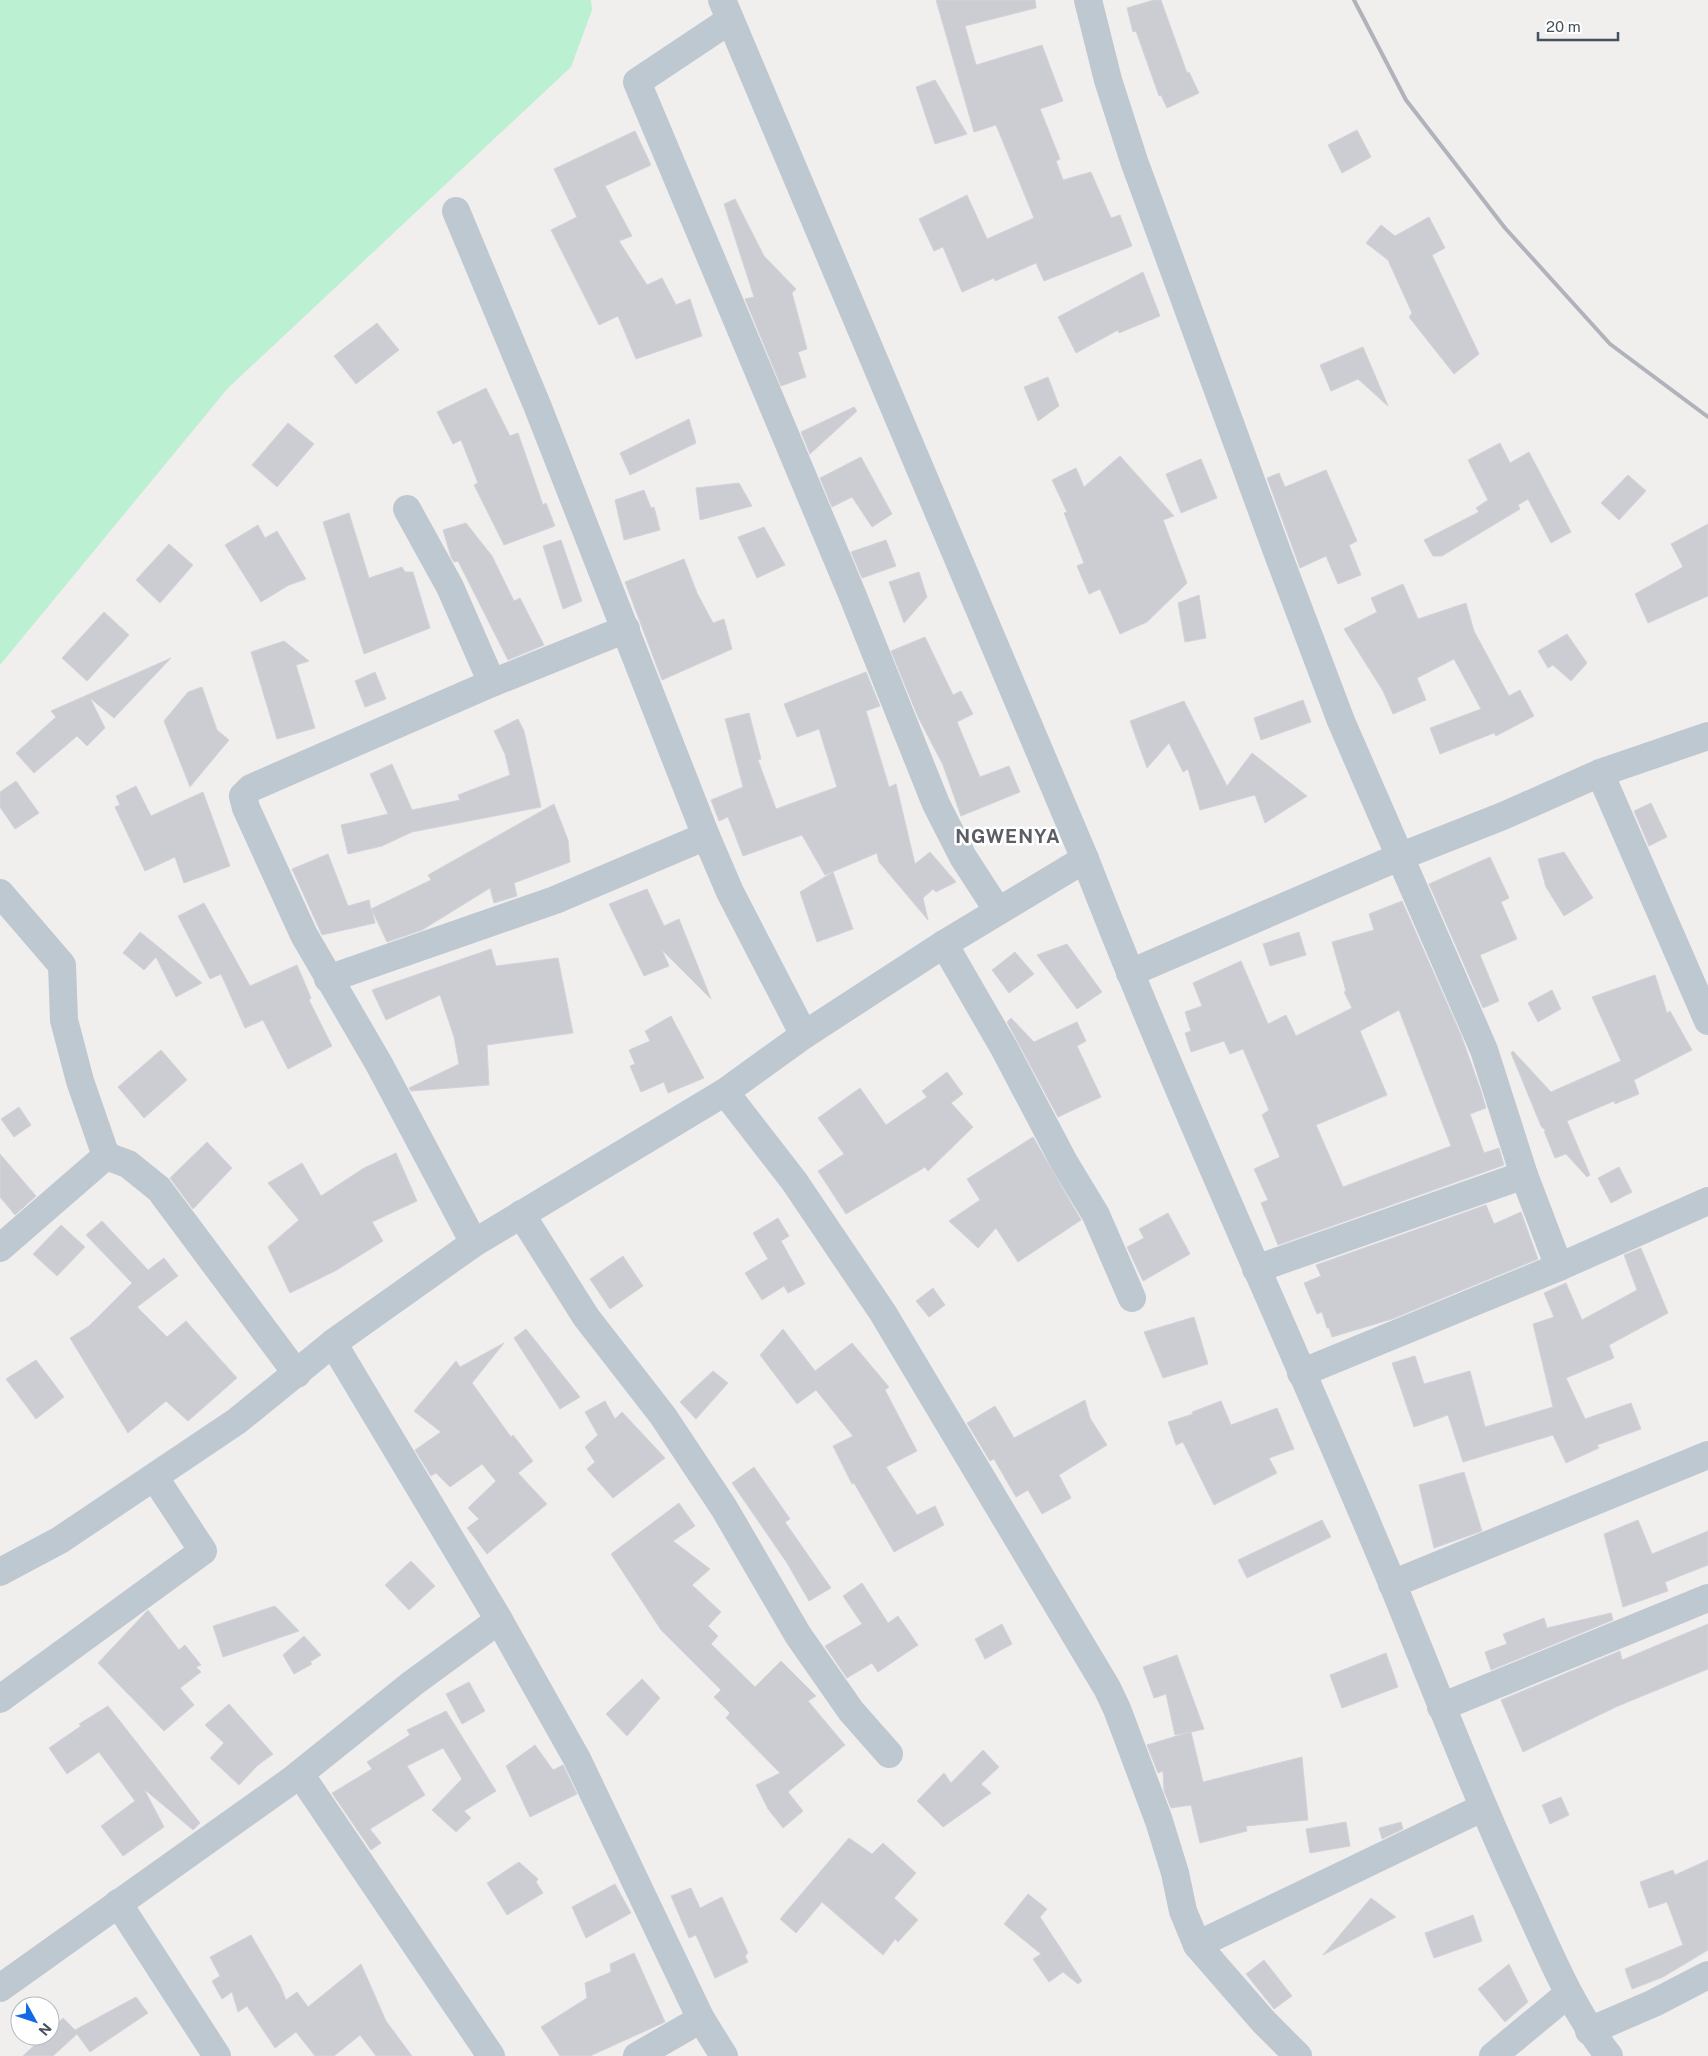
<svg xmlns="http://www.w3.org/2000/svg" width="1708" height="2056" viewBox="0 0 1708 2056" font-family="'Public Sans',sans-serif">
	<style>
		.green { fill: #bbf0d2 }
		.building { fill: #cbcdd3; stroke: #d2d4da; fill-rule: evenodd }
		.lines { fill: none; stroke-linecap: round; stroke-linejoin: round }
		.minor { stroke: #bec8d1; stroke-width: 28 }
		.rail { stroke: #b0b3b9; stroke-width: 4 }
		.labels { text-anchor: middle; stroke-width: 5; stroke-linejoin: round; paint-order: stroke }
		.district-label { font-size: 19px; font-weight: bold; letter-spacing: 1px; fill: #5b5e64; stroke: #fff }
	</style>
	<rect width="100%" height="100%" fill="#f1eeee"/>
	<!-- green -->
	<path class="green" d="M0 0H591L592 10 571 67 228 388 0 665Z"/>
	<!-- building -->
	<g class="building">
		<path d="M936 0H1035L1036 8 965 26 976 65 1042 45 1063 101 1040 109 1060 159 1056 161 1063 180 1091 172 1111 218 1120 215 1132 246 1044 281 1036 263 995 281 994 278 962 292 943 247 934 251 919 219 967 195 987 239 1034 218 996 125 974 132Z"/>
		<path d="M1154 0H1161L1187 73 1189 72 1199 93 1167 108 1161 95 1159 96 1136 31 1133 32 1127 8Z"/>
		<path d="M935 80 967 134 935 144 916 87Z"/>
		<path d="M1357 130 1371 157 1342 173 1328 145Z"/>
		<path d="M635 131 651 165 605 186 632 236 619 241 647 285 662 278 676 305 690 299 702 336 636 359 618 316 599 325 551 230 577 217 554 169Z"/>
		<path d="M735 199 764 256 796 289 792 293 807 349 798 352 806 377 781 386 745 299 754 297 724 204Z"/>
		<path d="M1429 217 1445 248 1432 255 1479 354 1454 374 1409 317 1412 313 1388 260 1366 243 1381 225 1395 236Z"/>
		<path d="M1143 272 1160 316 1119 333 1118 330 1076 353 1058 317Z"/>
		<path d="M377 323 399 350 356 384 334 356Z"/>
		<path d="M1363 347 1388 406 1358 379 1331 391 1320 365Z"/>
		<path d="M1048 377 1059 406 1038 421 1024 387Z"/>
		<path d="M486 388 510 436 518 433 543 505 546 503 555 526 504 545 474 485 478 483 461 440 453 444 437 412Z"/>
		<path d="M854 407 857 411 810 454 801 432Z"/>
		<path d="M689 419 696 443 630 475 620 453Z"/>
		<path d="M288 423 314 444 277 487 252 465Z"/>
		<path d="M1500 443 1510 463 1529 452 1571 532 1551 543 1528 499 1518 505 1520 509 1442 556H1433L1424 540 1479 512 1476 508 1488 500 1468 460Z"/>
		<path d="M1120 456 1174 516 1163 520 1187 583 1147 622 1120 634 1100 589 1089 594 1077 566 1084 563 1064 513 1067 512 1052 480 1076 468 1084 487Z"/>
		<path d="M861 457 892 514 872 527 852 497 832 507 820 478Z"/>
		<path d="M1201 459 1217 498 1181 513 1166 474Z"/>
		<path d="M1326 470 1357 541 1349 545 1361 575 1338 584 1326 556 1300 568 1267 478 1279 473 1285 487Z"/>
		<path d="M1628 475 1646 491 1619 520 1601 503Z"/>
		<path d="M739 483 752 506 700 520 696 488Z"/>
		<path d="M644 490 651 508 654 507 660 530 624 540 615 500Z"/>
		<path d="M349 513 369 578 402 567 405 572H413L430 628 364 654 323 522Z"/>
		<path d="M466 523 492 556 514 601 520 598 544 645 508 660 458 561 454 562 451 557 443 530Z"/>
		<path d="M1708 524V596L1648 623 1635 594 1683 567 1671 544Z"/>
		<path d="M258 525 265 538 277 531 306 579 289 585 261 602 225 545Z"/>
		<path d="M764 527 785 565 757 578 738 537Z"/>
		<path d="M561 540 582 601 563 609 543 546Z"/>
		<path d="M886 540 896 566 862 578 851 552Z"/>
		<path d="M169 544 193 565 160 603 136 580Z"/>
		<path d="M684 559 697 593 713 623 724 619 732 649 662 680 625 582Z"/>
		<path d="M919 572 927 597 904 623 889 582Z"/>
		<path d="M1403 584 1418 619 1466 603 1474 631 1509 696 1520 690 1534 716 1496 736 1494 733 1440 754 1430 728 1481 709 1454 659 1417 678 1426 700 1393 714 1383 691 1344 629 1377 612 1371 598Z"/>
		<path d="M1199 595 1206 638 1185 642 1178 603Z"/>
		<path d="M104 612 129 635 87 681 62 658Z"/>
		<path d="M1567 634 1587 663 1571 681 1553 665 1548 668 1538 651Z"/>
		<path d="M925 637 953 695 961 691 973 714 957 722 980 777 1009 766 1020 792 961 816 943 765 918 717 891 651Z"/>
		<path d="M284 641 309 661 296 665 315 728 277 739 251 652Z"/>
		<path d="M171 658 114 718 90 698 105 728 87 746 77 736 34 773 16 753 56 717 51 711Z"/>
		<path d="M375 672 386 699 365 707 355 681Z"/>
		<path d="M866 672 880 706 866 711 889 787 896 784 915 864 930 852 956 882 936 892 933 889 923 898 928 920 879 862 877 853 825 875 802 835 743 856 728 817 719 821 711 800 743 787 725 719 749 713 761 759 758 760 776 809 837 787 819 729 797 737 784 704Z"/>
		<path d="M202 687 217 730 229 740 190 787 164 721 188 692Z"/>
		<path d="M1303 700 1311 722 1261 740 1254 718Z"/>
		<path d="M1184 701 1227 786 1252 753 1307 796 1265 823 1255 795 1200 810 1188 769 1183 772 1169 743 1147 768 1130 721Z"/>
		<path d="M518 719 524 731 541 807 412 832 382 846 348 854 341 825 388 814 370 774 392 764 412 810 460 800 458 795 510 775 505 754 494 731Z"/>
		<path d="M16 781 39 813 15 829 0 807V792Z"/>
		<path d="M136 786 151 816 203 792 230 866 184 883 175 857 145 871 115 807 120 805 116 796Z"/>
		<path d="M1651 803 1667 837 1649 846 1634 811Z"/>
		<path d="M554 804 568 840 570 862 514 883 517 896 494 903 490 888 422 930 387 942 372 910 375 923 322 935 292 869 328 854 348 906 369 900 371 909 431 880 428 875Z"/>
		<path d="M1564 852 1593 898 1564 916 1546 887 1538 859Z"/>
		<path d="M1490 857 1509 898 1501 902 1517 939 1480 955 1499 1001 1483 1008 1429 884Z"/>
		<path d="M833 872 853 929 817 942 800 892Z"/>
		<path d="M647 889 664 926 679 919 711 999 662 950 669 966 644 976 609 904Z"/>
		<path d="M1402 901 1461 1035 1481 1091 1486 1108 1470 1114 1484 1153 1499 1148 1504 1165 1278 1245 1261 1203 1268 1200 1254 1169 1280 1157 1262 1115 1269 1110 1243 1049 1230 1054 1224 1041 1191 1052 1185 1033 1191 1031 1185 1012 1202 1006 1193 983 1241 961 1268 1024 1286 1015 1296 1036 1352 1008 1344 992 1346 991 1332 942 1374 930 1369 914ZM1399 1010 1451 1146 1343 1187 1316 1125 1387 1095 1360 1031Z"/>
		<path d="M204 903 250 986 297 965 311 998 309 1000 332 1046 288 1069 263 1020 245 1028 221 974 210 979 178 916Z"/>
		<path d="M140 932 161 949 202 983 176 997 156 957 144 970 123 953Z"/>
		<path d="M1299 932 1306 955 1270 966 1263 944Z"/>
		<path d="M1067 944 1102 992 1077 1009 1037 955Z"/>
		<path d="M491 949 496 966 558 958 573 1033 487 1045 489 1085 411 1091 409 1088 459 1064 454 1037 440 995 386 1020 372 990Z"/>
		<path d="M1015 952 1034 974 1009 993 992 970Z"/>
		<path d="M1655 975 1667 1013 1670 1011 1692 1050 1634 1080 1639 1094 1615 1104 1614 1101 1567 1121 1590 1175 1587 1177 1566 1154 1555 1158 1544 1131H1546L1541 1126 1511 1053 1513 1051 1551 1092 1621 1061 1592 997Z"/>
		<path d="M1552 990 1561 1009 1538 1022 1528 1003Z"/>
		<path d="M671 1016 704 1078 668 1093 664 1082 641 1092 630 1066 635 1064 629 1050 650 1041 645 1031Z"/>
		<path d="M1011 1018 1034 1042 1077 1022 1086 1041 1077 1046 1101 1097 1058 1117 1007 1022Z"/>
		<path d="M161 1050 187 1080 144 1118 118 1087Z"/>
		<path d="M947 1072 963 1094 951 1103 973 1127 928 1171 925 1167 846 1214 818 1171 844 1154 818 1118 860 1088 886 1125 927 1097 922 1091Z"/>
		<path d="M19 1107 31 1125 14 1137 1 1119Z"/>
		<path d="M1033 1137 1081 1220 1018 1262 996 1228 978 1248 949 1221 980 1200 967 1179Z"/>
		<path d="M207 1142 232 1168 193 1209 170 1178Z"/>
		<path d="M396 1153 417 1201 372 1222 383 1241 335 1271 290 1293 268 1247 299 1220 268 1183 302 1163 321 1196 364 1168Z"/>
		<path d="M0 1154 36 1196 15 1215 0 1197Z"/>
		<path d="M1619 1167 1632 1192 1611 1203 1598 1178Z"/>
		<path d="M1486 1205 1494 1224 1521 1212 1538 1259 1392 1319 1332 1337 1329 1328H1327L1322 1312 1317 1314 1304 1283 1321 1276 1316 1265Z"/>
		<path d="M1168 1213 1190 1254 1143 1281 1127 1247 1144 1238 1139 1229Z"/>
		<path d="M778 1218 789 1236 781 1241 805 1284 788 1293 784 1286 762 1300 745 1273 768 1259 753 1233Z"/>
		<path d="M102 1221 148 1270 164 1258 178 1276 137 1307 167 1337 186 1321 237 1378 188 1421 166 1401 128 1433 70 1338 89 1326 132 1283 86 1235Z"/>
		<path d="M61 1225 85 1247 57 1276 33 1254Z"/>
		<path d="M1641 1248 1668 1313 1609 1345 1614 1358 1566 1378 1585 1419 1631 1403 1641 1429 1597 1445 1599 1448 1566 1463 1553 1435 1463 1462 1448 1415 1414 1427 1392 1363 1415 1356 1424 1384 1470 1371 1485 1427 1553 1407 1533 1324 1554 1317 1544 1293 1566 1283 1582 1320 1637 1290 1624 1255Z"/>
		<path d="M623 1256 643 1286 610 1309 590 1279Z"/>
		<path d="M933 1288 945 1305 929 1317 916 1301Z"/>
		<path d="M1194 1317 1208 1364 1163 1378 1144 1332Z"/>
		<path d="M526 1329 580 1397 560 1409 514 1338Z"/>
		<path d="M783 1329 815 1371 852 1343 889 1387 885 1390 917 1451 886 1467 917 1515 935 1506 944 1525 894 1552 854 1483 852 1484 833 1446 853 1436 816 1390 797 1404 760 1355Z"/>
		<path d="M504 1343 472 1383 511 1437 513 1435 533 1461 518 1473 547 1504 487 1554 467 1528 479 1519 468 1508 496 1481 482 1464 450 1487 436 1473 431 1476 415 1450 441 1432 414 1411 456 1361 460 1367Z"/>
		<path d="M36 1360 64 1397 36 1419 6 1379Z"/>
		<path d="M713 1371 728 1383 696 1419 680 1402Z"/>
		<path d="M1085 1400 1090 1418 1107 1445 1059 1475 1071 1498 1042 1514 1028 1490 1016 1497 994 1459 990 1461 967 1423 995 1406 1014 1438Z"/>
		<path d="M605 1401 615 1419 622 1412 665 1458 613 1498 587 1469 595 1462 585 1447 598 1435 585 1412Z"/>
		<path d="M1221 1401 1231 1425 1277 1408 1294 1449 1269 1458 1277 1473 1214 1505 1183 1442 1176 1445 1168 1422 1193 1414 1192 1412Z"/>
		<path d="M754 1467 790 1519 785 1522 831 1588 809 1601 787 1563 732 1483Z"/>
		<path d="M1464 1472 1482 1531 1434 1548 1419 1485Z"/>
		<path d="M679 1503 695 1526 673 1541 710 1569 692 1585 721 1612 708 1626 718 1636 711 1644 755 1687 781 1661 816 1696 808 1701 845 1745 788 1792 803 1811 783 1828 768 1809 756 1785 780 1773 726 1718 730 1713 714 1697 721 1690 661 1630 611 1554Z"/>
		<path d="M1322 1520 1331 1537 1247 1578 1238 1560Z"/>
		<path d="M1638 1520 1652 1554 1708 1531V1565L1665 1582 1668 1591 1623 1607 1604 1534Z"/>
		<path d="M411 1561 435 1586 409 1610 385 1585Z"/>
		<path d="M862 1583 888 1623 898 1616 918 1645 878 1672 872 1663 847 1678 825 1646 862 1624 843 1596Z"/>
		<path d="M275 1606 299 1631 223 1657 213 1626Z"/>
		<path d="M148 1610 179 1650 185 1645 201 1665 196 1667 201 1672 180 1688 194 1705 164 1731 98 1663Z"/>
		<path d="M1611 1613 1613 1620 1491 1670 1485 1652 1507 1644 1503 1634 1544 1618 1547 1628Z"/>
		<path d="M1002 1624 1012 1644 985 1659 975 1639Z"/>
		<path d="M1708 1624V1669L1618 1706 1523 1752 1501 1700 1620 1651 1622 1660Z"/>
		<path d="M304 1636 321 1655 310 1662 312 1664 294 1674 283 1655Z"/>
		<path d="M1386 1653 1398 1687 1342 1708 1330 1675Z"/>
		<path d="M1177 1655 1204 1729 1191 1732 1203 1782 1302 1757 1308 1820 1246 1826 1247 1831 1200 1843 1191 1805 1171 1808 1164 1791 1163 1771 1158 1773 1147 1745 1190 1732 1175 1735 1166 1694 1154 1698 1143 1667Z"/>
		<path d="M642 1679 660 1698 627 1736 606 1714Z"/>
		<path d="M469 1682 485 1711 462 1724 446 1694Z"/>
		<path d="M229 1704 273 1754 258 1765 239 1785 210 1758 224 1743 205 1725Z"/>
		<path d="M108 1706 200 1823 193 1830 144 1789 164 1827 123 1856 101 1826 135 1801 99 1752 67 1774 49 1748 81 1726 79 1724Z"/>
		<path d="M446 1711 496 1791 464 1811 471 1818 456 1832 432 1810 462 1779 443 1748 407 1766 425 1795 370 1829 381 1843 371 1850 332 1793 372 1769 367 1762 410 1735 407 1730Z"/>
		<path d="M535 1745 553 1770 563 1765 577 1794 530 1817 506 1766Z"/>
		<path d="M983 1750 999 1767 981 1784 991 1793 943 1827 917 1801 944 1773 951 1783Z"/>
		<path d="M1561 1797 1569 1815 1550 1824 1542 1805Z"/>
		<path d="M1346 1822 1350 1846 1310 1853 1306 1829Z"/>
		<path d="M1401 1822 1403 1829 1382 1839 1379 1828Z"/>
		<path d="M849 1838 872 1854 883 1843 916 1873 894 1898 918 1920 898 1942 895 1939 883 1955 822 1902 796 1933 780 1919Z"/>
		<path d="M1708 1860V1950L1663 1977 1632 1989 1625 1969 1683 1945 1667 1902 1649 1908 1640 1882 1673 1870 1675 1875Z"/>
		<path d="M519 1862 538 1879 536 1882 543 1893 507 1915 487 1883Z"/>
		<path d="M615 1884 631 1913 586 1938 572 1907Z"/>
		<path d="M691 1888 700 1908 722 1897 748 1953 745 1956 748 1962 715 1978 696 1935 689 1938 671 1896Z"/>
		<path d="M1028 1894 1047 1909 1040 1917 1082 1981 1078 1984 1063 1972 1049 1982 1033 1959 1041 1954 1004 1924Z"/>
		<path d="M1371 1898 1396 1917 1323 1955Z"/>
		<path d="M1473 1915 1482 1941 1434 1958 1425 1933Z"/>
		<path d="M251 1935 280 1985 286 2000 297 1992 308 2007 361 1964 386 2021 412 2056H376L360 2035 334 2056H315L296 2032 275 2048 247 2006 238 2012 232 1992 222 1999 212 1981 220 1976 210 1957Z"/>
		<path d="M634 1953 665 2022 590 2056H560L541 2027 587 1998 585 1983 611 1972 610 1964Z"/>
		<path d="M1264 1960 1292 1996 1274 2009 1246 1974Z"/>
		<path d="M1509 1964 1528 2002 1505 2022 1478 1989Z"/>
		<path d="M136 1997 148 2013 90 2052 77 2034 53 2056H23L44 2036H50V2031L63 2018 75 2030Z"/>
	</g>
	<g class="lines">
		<!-- minor -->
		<g class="minor">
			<path d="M722 0 1085 859C1180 1104 1292 1342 1393 1585 1436 1691 1477 1797 1525 1900 1550 1955 1572 2009 1609 2056"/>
			<path d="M1088 0 1108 80 1134 161 1279 557 1341 721 1484 1050 1524 1175 1559 1267 1708 1201"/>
			<path d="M730 20 637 82 852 594 936 804 963 857 998 911"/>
			<path d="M456 211 537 405 706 836 730 892 804 1035"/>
			<path d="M407 509 450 587 492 683"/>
			<path d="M1600 773 1708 1021"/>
			<path d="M0 893 62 965 64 1020 80 1081 106 1156"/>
			<path d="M944 944 1004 1048 1064 1162 1096 1215 1132 1298"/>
			<path d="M1130 973 1399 857 1503 816 1600 773 1708 736"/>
			<path d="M328 979 555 900 706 836"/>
			<path d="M725 1092 794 1181 883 1313 1107 1688 1117 1709 1159 1821 1175 1873 1183 1911 1197 1945 1264 2022 1298 2056"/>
			<path d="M106 1156 128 1164 159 1189 297 1374"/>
			<path d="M521 1214 586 1317 663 1416 724 1508 798 1635 851 1711 889 1754"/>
			<path d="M474 1243 379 1064 304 935 246 808 243 796 251 788 492 683 626 629"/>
			<path d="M0 1248 106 1156"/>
			<path d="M1256 1269 1524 1175"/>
			<path d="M333 1343 499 1620 577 1759 701 2019 724 2056"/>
			<path d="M1301 1373 1559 1267"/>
			<path d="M0 1572 60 1540 237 1421 333 1343 474 1243 725 1092 804 1035 944 944 1085 859"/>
			<path d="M1392 1584 1708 1455"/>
			<path d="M0 1699 203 1551 155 1478"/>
			<path d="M1441 1707 1708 1598"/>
			<path d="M300 1774 491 2056"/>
			<path d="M118 1903 217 2056"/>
			<path d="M1197 1945 1482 1808"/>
			<path d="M0 1988 292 1780 413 1683 499 1620"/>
			<path d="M1589 2031 1654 2003 1708 1975"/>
			<path d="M637 2056 701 2019"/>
			<path d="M1493 2056 1568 1994"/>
		</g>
		<!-- rail -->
		<path class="rail" d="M1354 0 1406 100 1505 228 1610 344 1708 417"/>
	</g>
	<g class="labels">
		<!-- district labels -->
		<g class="district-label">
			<text x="1008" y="843">NGWENYA</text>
		</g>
	</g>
	<!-- north arrow -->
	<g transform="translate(35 2021) rotate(130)"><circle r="24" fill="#ffffff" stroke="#b5b9be"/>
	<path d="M0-4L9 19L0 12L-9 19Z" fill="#1368e6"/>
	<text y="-8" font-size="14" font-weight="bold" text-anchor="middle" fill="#46515d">N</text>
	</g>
	<!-- scale -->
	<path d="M1538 32v8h80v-8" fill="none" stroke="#46515d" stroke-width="2.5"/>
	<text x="1546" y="32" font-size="15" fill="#46515d" stroke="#ffffff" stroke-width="4" paint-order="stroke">20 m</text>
</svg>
